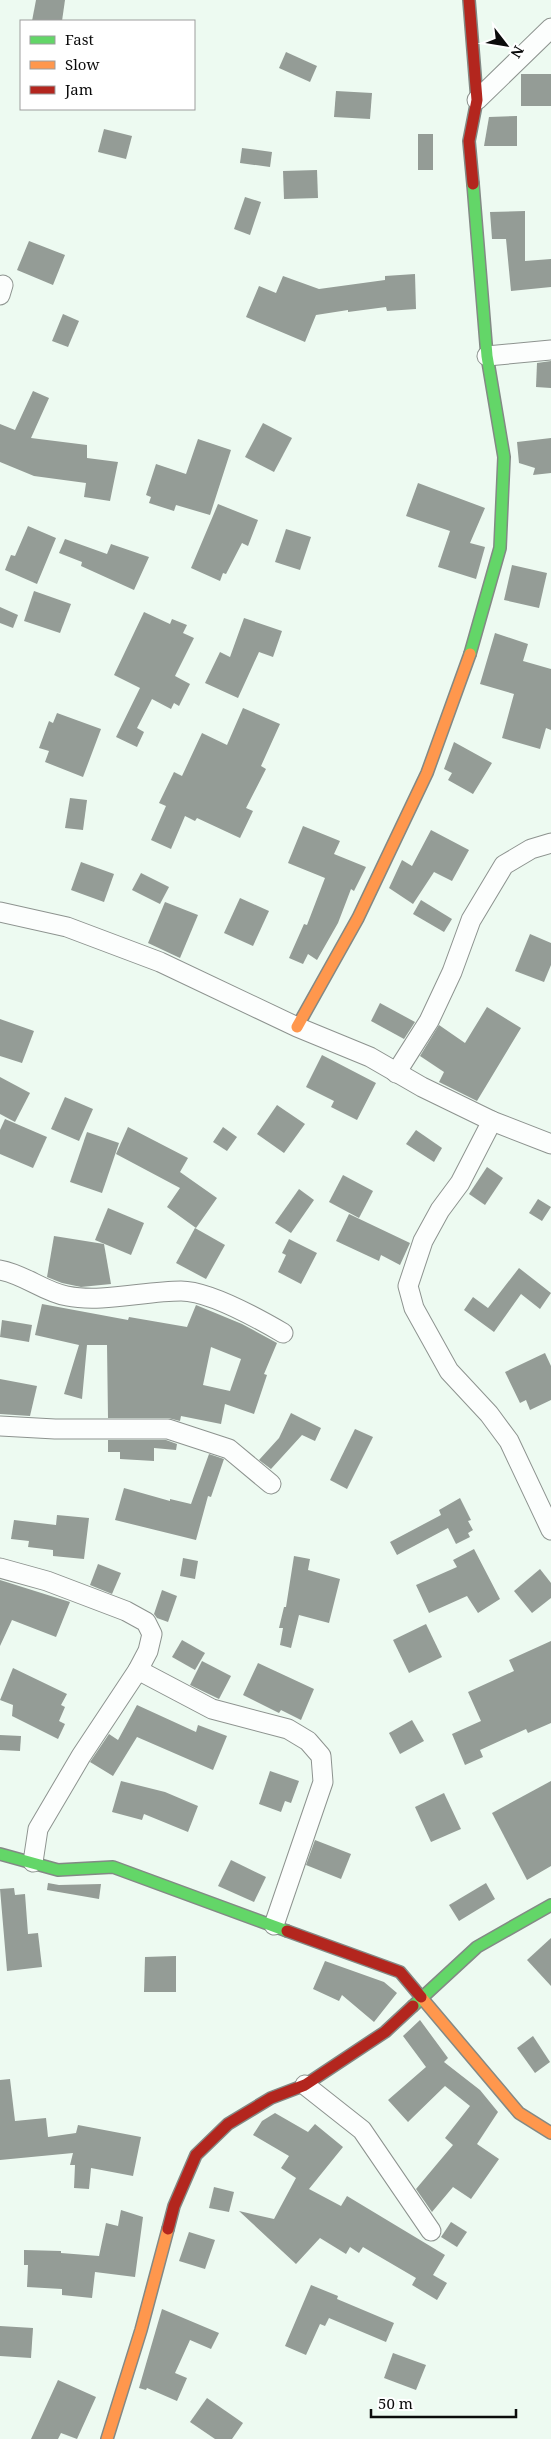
<svg xmlns="http://www.w3.org/2000/svg" width="551" height="2439" viewBox="0 0 551 2439" font-family="'Noto Serif',serif">
	<style>
		.building { fill: #949c96; fill-rule: evenodd }
		.lines { fill: none; stroke-linecap: round; stroke-linejoin: round }
		.street-casing { stroke: #8d938f; stroke-width: 21 }
		.fast-casing { stroke: #838985; stroke-width: 14 }
		.slow-casing { stroke: #838985; stroke-width: 14 }
		.jam-casing { stroke: #838985; stroke-width: 14 }
		.street { stroke: #fcfefd; stroke-width: 19 }
		.fast { stroke: #63d668; stroke-width: 11 }
		.slow { stroke: #ff974d; stroke-width: 11 }
		.jam { stroke: #b3261e; stroke-width: 11 }
	</style>
	<rect width="100%" height="100%" fill="#edfaf1"/>
	<!-- building -->
	<g class="building">
		<path d="M36 0H65L62 21H32Z"/>
		<path d="M286 52 317 66 310 82 279 68Z"/>
		<rect x="521" y="74" width="30" height="32"/>
		<path d="M336 91 372 93 370 119 334 117Z"/>
		<path d="M517 116V146H484L489 117Z"/>
		<path d="M104 129 132 136 126 159 98 152Z"/>
		<rect x="418" y="134" width="15" height="36"/>
		<path d="M242 148 272 152 270 167 240 163Z"/>
		<path d="M317 170 318 198 284 199 283 171Z"/>
		<path d="M245 197 261 202 250 235 234 229Z"/>
		<path d="M525 211V261L551 259V287L511 291 506 239H492L490 212Z"/>
		<path d="M29 241 65 255 53 285 17 270Z"/>
		<path d="M415 274 416 309 387 311 386 307 348 312V310L316 315 305 342 246 317 259 286 276 293 283 276 319 289 385 280V276Z"/>
		<path d="M63 314 79 321 68 347 52 341Z"/>
		<path d="M551 361V388L536 387 537 363Z"/>
		<path d="M33 391 49 398 31 438 87 445V458L118 462 110 501 84 497 86 483 34 476 0 462V424L15 430Z"/>
		<path d="M263 423 292 438 274 472 245 457Z"/>
		<path d="M551 438V473L533 475 535 468 519 463 517 442Z"/>
		<path d="M198 439 231 450 210 515 176 505 174 511 149 503 151 497 146 495 156 464 186 474Z"/>
		<path d="M418 483 485 508 470 543 485 547 476 579 438 567 450 531 406 516Z"/>
		<path d="M218 504 258 520 248 546 242 543 226 574 223 573 220 581 191 568Z"/>
		<path d="M28 526 56 538 37 584 5 570 11 555 15 556Z"/>
		<path d="M286 529 311 537 300 570 275 562Z"/>
		<path d="M65 539 107 554 111 544 149 557 134 590 81 566 82 562 59 553Z"/>
		<path d="M512 565 547 573 539 608 504 600Z"/>
		<path d="M34 591 71 604 60 633 24 621Z"/>
		<path d="M0 607 18 615 13 628 0 623Z"/>
		<path d="M144 612 170 624 172 619 187 625 183 633 194 638 175 676 190 684 179 706 174 703 171 709 152 699 137 728 144 732 137 747 116 737 140 688 114 675Z"/>
		<path d="M244 618 282 631 273 657 259 652 238 698 205 683 220 652 230 657Z"/>
		<path d="M495 633 528 644 523 661 551 669V730L546 728 540 749 502 738 514 694 480 684Z"/>
		<path d="M243 708 280 724 261 766 266 769 246 808 253 811 240 838 197 818 195 821 185 816 171 849 151 840 166 806 159 803 174 772 182 776 202 733 227 745Z"/>
		<path d="M57 713 101 729 83 777 45 762 49 751 39 748 49 721 53 723Z"/>
		<path d="M454 742 492 763 473 794 448 780 452 773 444 769Z"/>
		<path d="M70 798 87 800 83 830 65 828Z"/>
		<path d="M303 826 340 841 334 854 366 867 354 891 351 889 338 923 317 960 308 954 303 964 289 958 304 924 307 925 325 878 288 863Z"/>
		<path d="M431 830 469 850 452 881 434 872 413 904 389 888 402 860 412 866Z"/>
		<path d="M81 862 114 874 104 902 71 890Z"/>
		<path d="M141 873 169 887 160 904 132 890Z"/>
		<path d="M240 898 269 911 253 946 224 933Z"/>
		<path d="M421 900 452 919 444 932 413 914Z"/>
		<path d="M165 902 198 915 180 958 148 943Z"/>
		<path d="M530 934 551 943V965L544 982 515 971Z"/>
		<path d="M380 1003 415 1022 404 1039 371 1021Z"/>
		<path d="M487 1007 521 1028 477 1101 439 1082 444 1072 420 1056 439 1025 465 1043Z"/>
		<path d="M0 1019 34 1031 22 1063 0 1056Z"/>
		<path d="M322 1055 376 1083 357 1120 331 1107 334 1101 306 1087Z"/>
		<path d="M0 1077 30 1093 15 1122 0 1114Z"/>
		<path d="M65 1097 93 1109 79 1141 51 1129Z"/>
		<path d="M277 1105 305 1124 284 1153 257 1134Z"/>
		<path d="M5 1119 47 1137 33 1168 0 1154V1130Z"/>
		<path d="M128 1127 188 1158 180 1172 217 1198 196 1228 167 1207 180 1188 116 1154Z"/>
		<path d="M223 1127 237 1137 227 1151 213 1142Z"/>
		<path d="M416 1130 442 1148 434 1162 406 1144Z"/>
		<path d="M87 1132 119 1143 102 1193 70 1182Z"/>
		<path d="M487 1167 503 1178 485 1205 469 1194Z"/>
		<path d="M343 1175 373 1191 359 1218 329 1202Z"/>
		<path d="M299 1189 314 1200 291 1233 275 1223Z"/>
		<path d="M538 1199 551 1207 542 1221 529 1213Z"/>
		<path d="M108 1208 144 1223 131 1255 95 1240Z"/>
		<path d="M349 1214 410 1243 400 1265 381 1255 379 1261 336 1241Z"/>
		<path d="M195 1228 225 1245 206 1279 176 1263Z"/>
		<path d="M54 1236 104 1244 111 1284 81 1287 62 1283 47 1277Z"/>
		<path d="M289 1239 317 1253 301 1284 278 1272 286 1255 282 1253Z"/>
		<path d="M519 1268 551 1293 540 1309 521 1294 494 1332 464 1310 473 1297 488 1308Z"/>
		<path d="M42 1304 128 1320 129 1317 187 1327 196 1305 242 1324 277 1343 264 1374 267 1375 254 1414 225 1404 221 1424 181 1416 180 1421 168 1418H108L107 1345H87L82 1399 64 1394 79 1345 35 1335ZM211 1347 241 1359 230 1391 203 1385Z"/>
		<path d="M2 1320 32 1325 29 1342 0 1337Z"/>
		<path d="M545 1353 551 1366V1400L530 1410 526 1400 520 1403 505 1372Z"/>
		<path d="M0 1379 37 1386 30 1416 0 1414Z"/>
		<path d="M291 1413 321 1428 315 1441 302 1435 271 1469 259 1460 279 1438Z"/>
		<path d="M355 1429 373 1437 347 1489 330 1480Z"/>
		<path d="M108 1440H166L177 1444 176 1450 154 1448V1461L120 1459V1452H108Z"/>
		<path d="M209 1454 224 1459 211 1497 208 1496 196 1540 115 1520 124 1488 170 1501V1499L191 1504Z"/>
		<path d="M460 1498 471 1520 468 1521 473 1530 468 1533 470 1537 456 1544 448 1528 397 1555 390 1542 441 1515 439 1510Z"/>
		<path d="M57 1515 89 1518 84 1559 53 1556V1550L28 1547 29 1541 11 1539 14 1520 56 1525Z"/>
		<path d="M474 1549 500 1599 478 1613 467 1596 429 1613 416 1585 457 1567 453 1560Z"/>
		<path d="M294 1556 310 1559 308 1570 340 1579 329 1623 299 1615 291 1648 280 1645 283 1628H279L284 1607H286Z"/>
		<path d="M183 1558 198 1561 195 1579 180 1576Z"/>
		<path d="M98 1564 121 1573 112 1594 90 1585Z"/>
		<path d="M540 1569 551 1583V1598L532 1613 514 1591Z"/>
		<path d="M0 1580 70 1602 56 1637 12 1620 0 1646Z"/>
		<path d="M162 1590 177 1596 168 1622 157 1618 154 1614Z"/>
		<path d="M426 1624 442 1657 409 1673 393 1640Z"/>
		<path d="M182 1640 205 1653 195 1670 172 1657Z"/>
		<path d="M551 1641V1723L528 1733 526 1729 480 1750 483 1757 465 1765 452 1734 481 1721 468 1692 514 1671 509 1660Z"/>
		<path d="M202 1661 231 1676 219 1699 190 1685Z"/>
		<path d="M258 1663 314 1689 301 1720 281 1710 279 1713 243 1695Z"/>
		<path d="M13 1668 67 1694 61 1705 65 1707 59 1721 65 1724 58 1739 12 1716 13 1705 0 1700Z"/>
		<path d="M137 1705 196 1732 198 1725 227 1736 213 1770 137 1737 113 1776 90 1762 109 1734 118 1740Z"/>
		<path d="M412 1720 424 1741 400 1754 389 1733Z"/>
		<path d="M0 1735 21 1736 20 1751 0 1750Z"/>
		<path d="M270 1771 299 1781 291 1803 285 1801 281 1812 259 1804Z"/>
		<path d="M121 1781 165 1792 198 1806 188 1832 144 1814 142 1820 112 1812Z"/>
		<path d="M551 1781V1866L527 1880 492 1813Z"/>
		<path d="M444 1793 461 1829 431 1842 415 1807Z"/>
		<path d="M315 1840 351 1854 341 1879 306 1865Z"/>
		<path d="M231 1860 266 1877 254 1902 218 1886Z"/>
		<path d="M48 1883 59 1885 101 1884 99 1899 47 1890Z"/>
		<path d="M486 1883 495 1899 459 1921 449 1905Z"/>
		<path d="M14 1888 15 1895 25 1894 28 1934 38 1933 42 1967 7 1971 0 1889Z"/>
		<path d="M551 1938V1986L527 1960Z"/>
		<path d="M176 1956V1992H144L145 1957Z"/>
		<path d="M325 1961 384 1982 397 1993 374 2022 342 1995 339 2001 313 1989Z"/>
		<path d="M420 2020 448 2058 444 2062 480 2090 498 2112 477 2144 499 2159 471 2199 453 2187 432 2212 416 2189 453 2145 445 2138 470 2106 445 2086 408 2122 388 2100 426 2067 403 2036Z"/>
		<path d="M533 2036 550 2062 535 2073 517 2048Z"/>
		<path d="M10 2079 15 2121 46 2118 48 2137 76 2133 78 2125 141 2137 133 2176 91 2168 89 2189 74 2188 75 2165H70L73 2153 0 2160V2080Z"/>
		<path d="M275 2113 308 2132 315 2124 343 2147 309 2189 341 2206 347 2196 445 2255 433 2275 447 2283 437 2300 412 2285 416 2278 363 2247 359 2253 350 2247 346 2254 320 2238 296 2264 239 2211 274 2219 296 2178 281 2168 289 2156 253 2135 262 2121Z"/>
		<path d="M214 2187 234 2192 229 2212 209 2208Z"/>
		<path d="M121 2210 143 2217 135 2277 95 2272 92 2298 62 2295V2289L27 2287 28 2265H24V2250L61 2251V2253L99 2256 106 2223 118 2226Z"/>
		<path d="M451 2222 467 2232 457 2247 441 2237Z"/>
		<path d="M189 2232 215 2240 205 2269 179 2261Z"/>
		<path d="M311 2285 338 2296 337 2299 394 2323 386 2342 329 2318 325 2326 320 2324 306 2355 285 2346Z"/>
		<path d="M162 2309 219 2333 211 2349 190 2340 175 2373 187 2378 177 2401 147 2388 146 2390 139 2388Z"/>
		<path d="M0 2326 33 2328 31 2358 0 2356Z"/>
		<path d="M393 2353 426 2365 416 2390 384 2378Z"/>
		<path d="M58 2380 96 2397 77 2439 61 2433 58 2439H31Z"/>
		<path d="M207 2398 243 2423 232 2439H215L190 2422Z"/>
	</g>
	<g class="lines">
		<!-- street casing -->
		<g class="street-casing">
			<g id="street">
				<path d="M477 100 551 28"/>
				<path d="M0 295 3 285"/>
				<path d="M487 356 551 350"/>
				<path d="M0 912 67 927 160 962 297 1027 370 1057 422 1087 492 1121 551 1144"/>
				<path d="M396 1073 429 1021 452 972 471 920 504 865 531 849 551 843"/>
				<path d="M492 1121 460 1183 440 1210 423 1241 408 1286 414 1308 449 1371 489 1414 509 1441 551 1530"/>
				<path d="M0 1270C24 1274 44 1292 67 1296 102 1303 145 1291 181 1291 209 1291 259 1319 283 1333"/>
				<path d="M0 1426 55 1429H168L229 1449 271 1484"/>
				<path d="M0 1568 47 1581 126 1611 146 1622 152 1634 148 1651 138 1670 81 1756 38 1829 33 1862"/>
				<path d="M138 1670 212 1709 288 1729 308 1741 321 1756 323 1782 274 1925"/>
				<path d="M305 2085 362 2130 431 2231"/>
			</g>
		</g>
		<!-- fast casing -->
		<g class="fast-casing">
			<g id="fast">
				<path d="M470 654 500 548 504 457 487 356 473 184"/>
				<path d="M0 1854 58 1870 113 1867 287 1931"/>
				<path d="M413 2006 477 1947 551 1905"/>
			</g>
		</g>
		<!-- slow casing -->
		<g class="slow-casing">
			<g id="slow">
				<path d="M297 1027 358 918 427 773 470 654"/>
				<path d="M421 1997 519 2113 551 2133"/>
				<path d="M107 2439 141 2330 168 2229"/>
			</g>
		</g>
		<!-- jam casing -->
		<g class="jam-casing">
			<g id="jam">
				<path d="M469 0 477 100 469 141 473 184"/>
				<path d="M287 1931 400 1972 421 1997"/>
				<path d="M168 2229 174 2206 196 2155 228 2124 271 2098 305 2085 385 2032 413 2006"/>
			</g>
		</g>
		<!-- street -->
		<use href="#street" class="street"/>
		<!-- fast -->
		<use href="#fast" class="fast"/>
		<!-- slow -->
		<use href="#slow" class="slow"/>
		<!-- jam -->
		<use href="#jam" class="jam"/>
	</g>
	<!-- legend -->
	<rect x="20" y="20" width="175" height="90" fill="#ffffff" stroke="#9d9d9d"/>
	<rect x="30" y="36" width="25" height="8" fill="#63d668" stroke="#9d9d9d"/>
	<text x="65" y="45" font-size="15" fill="#0b0b0b">Fast</text>
	<rect x="30" y="61" width="25" height="8" fill="#ff974d" stroke="#9d9d9d"/>
	<text x="65" y="70" font-size="15" fill="#0b0b0b">Slow</text>
	<rect x="30" y="86" width="25" height="8" fill="#b3261e" stroke="#9d9d9d"/>
	<text x="65" y="95" font-size="15" fill="#0b0b0b">Jam</text>
	<!-- north arrow -->
	<g transform="translate(506 45) rotate(121)" stroke="#ffffff" stroke-width="4" paint-order="stroke">
	<path d="M0-4L9 19L0 12L-9 19Z" fill="#0b0b0b"/>
	<text y="-8" font-size="14" font-weight="bold" text-anchor="middle" fill="#0b0b0b">N</text>
	</g>
	<!-- scale -->
	<path d="M371 2409v8h145v-8" fill="none" stroke="#0b0b0b" stroke-width="2.5"/>
	<text x="378" y="2409" font-size="15" fill="#0b0b0b" stroke="#ffffff" stroke-width="4" paint-order="stroke">50 m</text>
</svg>
